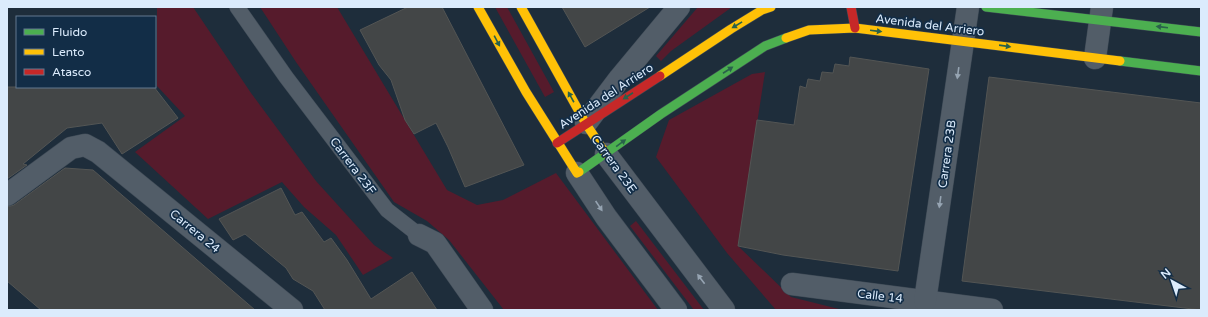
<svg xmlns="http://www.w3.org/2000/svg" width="1208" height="317" viewBox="0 0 1208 317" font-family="'Varela Round',sans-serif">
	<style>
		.green { fill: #561b2c }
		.building { fill: #434647; stroke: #535554 }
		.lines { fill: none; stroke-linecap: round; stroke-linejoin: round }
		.lane-casing { stroke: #3d4955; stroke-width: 16 }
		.street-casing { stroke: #3d4955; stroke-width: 23 }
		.fast-casing { stroke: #3d4955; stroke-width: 10 }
		.slow-casing { stroke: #3d4955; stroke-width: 10 }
		.jam-casing { stroke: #3d4955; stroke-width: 10 }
		.lane { stroke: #525d68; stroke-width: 15 }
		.street { stroke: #525d68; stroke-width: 22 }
		.fast { stroke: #4caf50; stroke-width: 9 }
		.slow { stroke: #ffc107; stroke-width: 9 }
		.jam { stroke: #c62828; stroke-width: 9 }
		.oneway { fill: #29614b }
		.oneway2 { fill: #96a4b2 }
		.labels { text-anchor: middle; stroke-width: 3.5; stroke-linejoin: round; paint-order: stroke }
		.street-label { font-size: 12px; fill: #dbebfc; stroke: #122d47 }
	</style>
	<rect width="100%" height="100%" fill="#1e2d3b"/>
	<!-- green -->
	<g class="green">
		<path d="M157 7H193L251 93 316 181 374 245 393 258 363 275 336 235 304 207 282 182 208 219 135 152 185 116 157 86Z"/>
		<path d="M260 7H337L447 190 477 205 503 200 556 173 658 310H504L449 240 427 221 394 202 296 62Z"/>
		<path d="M495 7H507L554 92 545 97Z"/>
		<path d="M698 7H732L671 51 661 61 656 56Z"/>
		<path d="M765 72 738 246 791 297 843 310H776L727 253 656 157 669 120 752 74Z"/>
		<path d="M636 221 704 310H694L630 226Z"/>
	</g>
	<!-- building -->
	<g class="building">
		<path d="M408 7H442L524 165 465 187 448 147 436 123 414 134 405 120 391 80 379 65 360 30Z"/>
		<path d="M562 7H650L585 47Z"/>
		<path d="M850 57 929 69 898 271 783 255 738 246 757 120 794 125 800 86 806 88 808 79 820 81 822 72 833 73 835 64 849 66Z"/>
		<path d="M989 77 1201 103V310L962 281Z"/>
		<path d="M7 87H154L178 118 122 154 102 123 67 128 23 164 27 165 7 179Z"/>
		<path d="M65 168 93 170 255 310H41L7 281V207L14 205Z"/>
		<path d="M281 188 295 215 302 212 324 242 331 238 347 260 371 299 412 272 437 310H325L313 291 293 279 286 268 245 234 233 240 219 219Z"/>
	</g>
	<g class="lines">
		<!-- lane casing -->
		<g class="lane-casing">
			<path id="lane" d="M237 7 286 77 387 210 419 235"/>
		</g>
		<!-- street casing -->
		<g class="street-casing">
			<g id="street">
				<path d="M1095 58 1102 7"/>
				<path d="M586 123 620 78 679 7"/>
				<path d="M606 154 724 310"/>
				<path d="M577 173 606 217 676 310"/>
				<path d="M7 195 71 148 85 145 98 152 292 310"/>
				<path d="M419 235 435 243 482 310"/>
				<path d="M792 284 992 310"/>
				<path d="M925 301 968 7"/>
			</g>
		</g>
		<!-- fast casing -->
		<g class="fast-casing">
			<g id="fast">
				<path d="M986 7 1201 32"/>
				<path d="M1120 61 1201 71"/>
				<path d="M579 172 661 114 765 46 786 38"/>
			</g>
		</g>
		<!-- slow casing -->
		<g class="slow-casing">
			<g id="slow">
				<path d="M478 7 526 92 577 173 579 172"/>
				<path d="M521 7 586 124 606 154"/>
				<path d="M786 38 809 30 855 28 1120 61"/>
				<path d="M660 76 731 29 762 10 771 7"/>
			</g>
		</g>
		<!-- jam casing -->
		<g class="jam-casing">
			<g id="jam">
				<path d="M851 7 855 28"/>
				<path d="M557 143 660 76"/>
			</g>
		</g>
		<!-- lane -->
		<use href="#lane" class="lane"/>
		<!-- street -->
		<use href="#street" class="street"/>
		<!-- fast -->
		<use href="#fast" class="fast"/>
		<!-- slow -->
		<use href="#slow" class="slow"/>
		<!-- jam -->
		<use href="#jam" class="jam"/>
	</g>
	<!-- one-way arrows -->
	<defs><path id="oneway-solid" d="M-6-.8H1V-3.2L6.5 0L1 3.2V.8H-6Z"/></defs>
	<g class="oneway">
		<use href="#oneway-solid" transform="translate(737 25) rotate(149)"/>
		<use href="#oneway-solid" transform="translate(1162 27) rotate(-173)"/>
		<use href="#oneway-solid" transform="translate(876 31) rotate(7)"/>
		<use href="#oneway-solid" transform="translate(497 41) rotate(62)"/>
		<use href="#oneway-solid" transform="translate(1005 46) rotate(8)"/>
		<use href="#oneway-solid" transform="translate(728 70) rotate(-33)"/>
		<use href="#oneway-solid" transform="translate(628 96) rotate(147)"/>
		<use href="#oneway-solid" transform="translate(571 97) rotate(-119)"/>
		<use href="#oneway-solid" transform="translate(621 143) rotate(-36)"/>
	</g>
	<g class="oneway2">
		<use href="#oneway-solid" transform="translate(958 73) rotate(98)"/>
		<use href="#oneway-solid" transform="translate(940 202) rotate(98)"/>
		<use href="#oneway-solid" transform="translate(599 206) rotate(56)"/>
		<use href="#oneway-solid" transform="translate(701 279) rotate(-127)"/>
	</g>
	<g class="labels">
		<!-- street labels -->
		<g class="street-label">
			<text transform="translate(930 25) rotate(7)" y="4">Avenida del Arriero</text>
			<text transform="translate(606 96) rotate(-33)" y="4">Avenida del Arriero</text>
			<text transform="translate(947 154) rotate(-82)" y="4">Carrera 23B</text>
			<text transform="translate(614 164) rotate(54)" y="4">Carrera 23E</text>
			<text transform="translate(353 166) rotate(53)" y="4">Carrera 23F</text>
			<text transform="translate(195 231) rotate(39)" y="4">Carrera 24</text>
			<text transform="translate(880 296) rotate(7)" y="4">Calle 14</text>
		</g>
	</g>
	<!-- border -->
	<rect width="1208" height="317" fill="none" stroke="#dbebfc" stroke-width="16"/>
	<!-- legend -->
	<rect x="16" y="16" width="140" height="72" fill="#122d47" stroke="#62798f"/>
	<rect x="24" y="29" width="20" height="6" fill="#4caf50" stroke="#62798f"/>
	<text x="52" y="36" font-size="12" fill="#dbebfc">Fluido</text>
	<rect x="24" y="49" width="20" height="6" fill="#ffc107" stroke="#62798f"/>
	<text x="52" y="56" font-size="12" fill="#dbebfc">Lento</text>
	<rect x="24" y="69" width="20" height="6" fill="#c62828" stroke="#62798f"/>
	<text x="52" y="76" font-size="12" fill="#dbebfc">Atasco</text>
	<!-- north arrow -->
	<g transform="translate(1172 281) rotate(320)" stroke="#122d47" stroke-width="3" paint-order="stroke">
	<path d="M0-3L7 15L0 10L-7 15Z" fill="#dbebfc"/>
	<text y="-6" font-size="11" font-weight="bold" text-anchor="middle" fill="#dbebfc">N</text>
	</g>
</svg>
